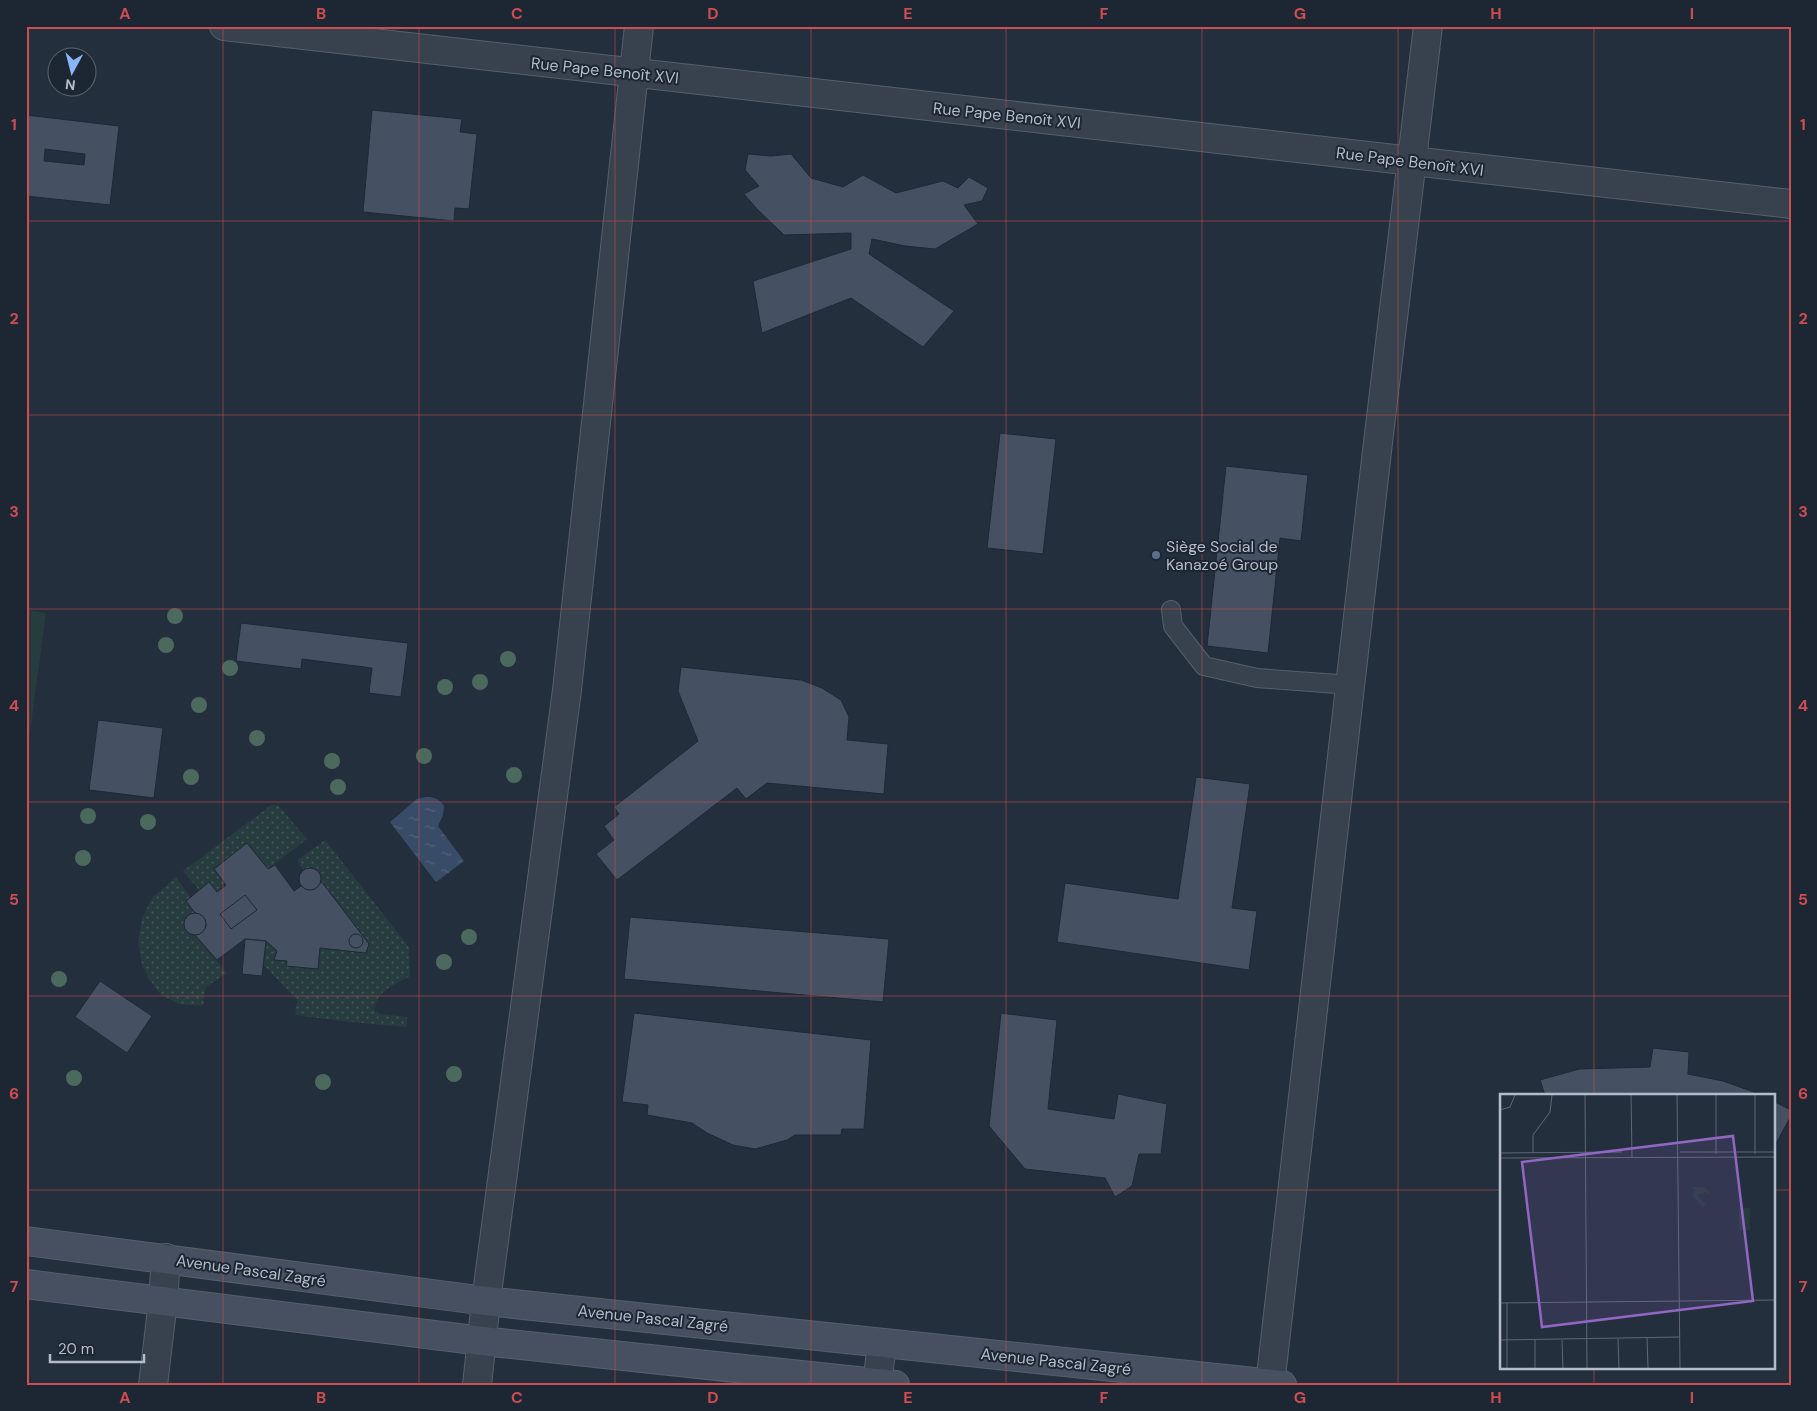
<svg xmlns="http://www.w3.org/2000/svg" width="1817" height="1411" viewBox="0 0 1817 1411" font-family="'DM Sans',sans-serif">
	<style>
		.grass { fill: url(#grass-dots) }
		.pitch { fill: #263c3f }
		.water { fill: url(#water-ripples) }
		.building { fill: #455162; stroke: #1f2835; fill-rule: evenodd }
		.lines { fill: none; stroke-linecap: round; stroke-linejoin: round }
		.service-casing { stroke: #565f6c; stroke-width: 20 }
		.minor-casing { stroke: #565f6c; stroke-width: 30 }
		.secondary-casing { stroke: #565f6c; stroke-width: 30 }
		.service { stroke: #38414e; stroke-width: 18 }
		.minor { stroke: #38414e; stroke-width: 28 }
		.secondary { stroke: #465061; stroke-width: 28 }
		.tree { fill: #4b6a5d }
		.grid { fill: none; stroke: #ce4d50; stroke-width: 1; stroke-opacity: 0.55 }
		.service-dot { fill: #5c6f8a; stroke: #1d2633; stroke-width: 2 }
		.labels { text-anchor: middle; stroke-width: 4; stroke-linejoin: round; paint-order: stroke }
		.street-label { font-size: 16px; fill: #b4bcc9; stroke: #1d2633 }
		.poi-label { font-size: 16px; fill: #b4bcc9; stroke: #1d2633; text-anchor: start }
		.inset-road { fill: none; stroke: #5e6776; stroke-width: 1 }
		.view { fill: #9266c3; fill-opacity: 0.15; stroke: #9266c3; stroke-width: 2.5 }
		.inset-edge { fill: none; stroke: #b4bcc9; stroke-width: 2.5 }
		.neatline { fill: none; stroke: #ce4d50; stroke-width: 2 }
		.grid-label { font-size: 16px; text-anchor: middle; font-weight: bold; fill: #ce4d50 }
	</style>
	<defs>
		<pattern id="grass-dots" width="8" height="8" patternUnits="userSpaceOnUse" patternTransform="scale(1.25)"><rect width="8" height="8" fill="#263c3f"/><path d="M2 2h.1M6 6h.1" fill="none" stroke="#435659" stroke-width="1.8" stroke-linecap="round"/></pattern>
		<pattern id="water-ripples" width="26" height="14" patternUnits="userSpaceOnUse" patternTransform="scale(1.25)"><rect width="26" height="14" fill="#394c67"/><path d="M2 4q2-2 4 0t4 0M15 11q2-2 4 0t4 0" fill="none" stroke="#53647b"/></pattern>
	</defs>
	<rect width="100%" height="100%" fill="#242f3e"/>
	<!-- grass -->
	<g class="grass">
		<path d="M274 805 279 806 307 839 268 869 247 843 214 869 226 885 217 892 209 882 199 890 183 871 270 806Z"/>
		<path d="M325 840 409 947 410 976C395 985 375 991 375 1011L380 1014 407 1017V1027L350 1022 295 1015 297 1000 263 964 266 941 277 951 274 960 287 961 286 966 318 969 320 948 366 953 369 944 321 881 319 873C315 867 309 867 303 870L297 860Z"/>
		<path d="M176 877 190 897 186 901 195 913 186 918 184 925 186 931 195 935 227 973 206 987 203 1006 180 1004 161 995 149 979 142 965 138 942 142 919 152 898Z"/>
	</g>
	<!-- pitch -->
	<path class="pitch" d="M26 610 46 613 26 762Z"/>
	<!-- water -->
	<path class="water" d="M426 797C435 797 439 799 444 806L443 815 438 826 464 861 436 882 390 822 417 799Z"/>
	<!-- building -->
	<g class="building">
		<path d="M372 110 462 119 460 132 477 134 469 209 455 208 454 221 363 212Z"/>
		<path d="M26 115 119 126 110 205 26 196ZM45 149 85 154 84 165 44 161Z"/>
		<path d="M748 154 771 156 791 154 811 178 843 187 863 175 896 193 943 181 958 188 969 177 988 188 982 201 964 205 978 224 935 249 905 246 872 239 869 254 954 311 923 347 851 298 762 333 753 281 851 249V233L784 235 757 209 744 194 759 186 745 170Z"/>
		<path d="M1000 433 1056 439 1043 554 987 548Z"/>
		<path d="M1226 466 1308 475 1301 541 1280 538 1268 653 1207 646Z"/>
		<path d="M241 623 408 643 401 697 369 693 372 668 302 659 301 669 236 661Z"/>
		<path d="M681 667 801 680 822 688 841 700 849 717 847 740 888 744 884 794 767 783 746 799 737 788 617 880 596 854 614 840 604 826 619 814 614 807 698 741 678 691Z"/>
		<path d="M98 720 163 728 154 798 89 790Z"/>
		<path d="M1196 777 1250 784 1232 908 1257 911 1249 970 1057 942 1065 883 1178 899Z"/>
		<path d="M247 843 268 869 275 865 294 891 301 886 307 889H314L320 884 321 881 369 944 366 953 320 948 318 969 286 966 287 961 274 960 277 951 266 941 245 939 217 960 195 935 204 930 206 926 205 919 199 914 195 913 186 901 209 882 217 892 226 885 214 869Z"/>
		<circle cx="310" cy="879" r="11"/>
		<path d="M245 895 257 910 231 929 220 914Z"/>
		<circle cx="195" cy="924" r="11"/>
		<path d="M630 917 889 939 883 1002 624 979Z"/>
		<circle cx="356" cy="941" r="7"/>
		<path d="M245 939 266 941 262 976 242 974Z"/>
		<path d="M100 981 152 1016 127 1053 75 1017Z"/>
		<path d="M634 1013 871 1040 864 1129H842L841 1135H795L787 1140 755 1149 733 1145 707 1133 692 1123 647 1115 648 1105 622 1102Z"/>
		<path d="M1001 1013 1057 1020 1048 1109 1114 1119 1118 1094 1167 1104 1161 1154H1139L1132 1186 1115 1197 1105 1178 1025 1169 989 1126Z"/>
		<path d="M1653 1048 1689 1052 1688 1074 1723 1081 1762 1095H1545L1540 1080 1579 1069 1650 1067Z"/>
		<path d="M1773 1101 1791 1110V1116L1773 1149Z"/>
	</g>
	<g class="lines">
		<!-- service casing -->
		<g class="service-casing">
			<path id="service" d="M1171 610 1173 626 1204 666 1257 678 1351 685"/>
		</g>
		<!-- minor casing -->
		<g class="minor-casing">
			<g id="minor">
				<path d="M224 26 1791 204"/>
				<path d="M153 1385 163 1301 166 1258"/>
				<path d="M477 1385 486 1301 567 690 639 26"/>
				<path d="M877 1385 882 1343"/>
				<path d="M1270 1385 1377 451 1428 26"/>
			</g>
		</g>
		<!-- secondary casing -->
		<g class="secondary-casing">
			<g id="secondary">
				<path d="M26 1241 486 1301 1282 1385"/>
				<path d="M26 1284 482 1341 895 1385"/>
			</g>
		</g>
		<!-- service -->
		<use href="#service" class="service"/>
		<!-- minor -->
		<use href="#minor" class="minor"/>
		<!-- secondary -->
		<use href="#secondary" class="secondary"/>
	</g>
	<!-- trees -->
	<g class="tree">
		<circle cx="175" cy="616" r="8"/>
		<circle cx="166" cy="645" r="8"/>
		<circle cx="508" cy="659" r="8"/>
		<circle cx="230" cy="668" r="8"/>
		<circle cx="480" cy="682" r="8"/>
		<circle cx="445" cy="687" r="8"/>
		<circle cx="199" cy="705" r="8"/>
		<circle cx="257" cy="738" r="8"/>
		<circle cx="424" cy="756" r="8"/>
		<circle cx="332" cy="761" r="8"/>
		<circle cx="514" cy="775" r="8"/>
		<circle cx="191" cy="777" r="8"/>
		<circle cx="338" cy="787" r="8"/>
		<circle cx="88" cy="816" r="8"/>
		<circle cx="148" cy="822" r="8"/>
		<circle cx="83" cy="858" r="8"/>
		<circle cx="469" cy="937" r="8"/>
		<circle cx="444" cy="962" r="8"/>
		<circle cx="59" cy="979" r="8"/>
		<circle cx="454" cy="1074" r="8"/>
		<circle cx="74" cy="1078" r="8"/>
		<circle cx="323" cy="1082" r="8"/>
	</g>
	<!-- grid -->
	<path class="grid" d="M223 26V1385M419 26V1385M615 26V1385M811 26V1385M1006 26V1385M1202 26V1385M1398 26V1385M1594 26V1095M26 221H1791M26 415H1791M26 609H1791M26 802H1791M26 996H1791M26 1190H1501M1773 1190H1791M1594 1367V1385"/>
	<!-- markers -->
	<circle class="service-dot" cx="1156" cy="555" r="5"/>
	<g class="labels">
		<!-- street labels -->
		<g class="street-label">
			<text transform="translate(605 70) rotate(6)" y="6">Rue Pape Benoît XVI</text>
			<text transform="translate(1007 115) rotate(6)" y="6">Rue Pape Benoît XVI</text>
			<text transform="translate(1410 161) rotate(7)" y="6">Rue Pape Benoît XVI</text>
			<text transform="translate(251 1270) rotate(8)" y="6">Avenue Pascal Zagré</text>
			<text transform="translate(653 1318) rotate(6)" y="6">Avenue Pascal Zagré</text>
			<text transform="translate(1056 1361) rotate(6)" y="6">Avenue Pascal Zagré</text>
		</g>
		<!-- poi labels -->
		<g class="poi-label">
			<text x="1166" y="552">Siège Social de<tspan x="1166" dy="18">Kanazoé Group</tspan></text>
		</g>
	</g>
	<!-- overview -->
	<g transform="translate(1500 1094)">
		<rect width="275" height="275" fill="#242f3e"/>
		<path d="M191 93H204L209 98V101L206 98 197 101 206 111 203 113 192 102 195 95Z" fill="#263c3f"/>
		<path d="M239 114H250V136H239Z" fill="#263c3f"/>
		<path class="inset-road" d="M85 1 87 274M131 1 132 63M177 1 180 274M216 1V60M255 1V60M0 16 10 13 15 1M180 58H275M0 59 122 58M33 59V41L50 18 52 1M0 64 275 63M0 209 275 206M147 244 148 274M118 245 119 274M0 246 180 243M35 246V274M62 246 63 274M7 274V209"/>
		<path class="view" d="M233 42 253 207 42 233 22 68Z"/>
		<rect width="275" height="275" class="inset-edge"/>
	</g>
	<!-- border -->
	<rect width="1817" height="1411" fill="none" stroke="#1d2633" stroke-width="55"/>
	<!-- north arrow -->
	<g transform="translate(72 72) rotate(187)"><circle r="24" fill="#1d2633" stroke="#59626f"/>
	<path d="M0-4L9 19L0 12L-9 19Z" fill="#8ab4f8"/>
	<text y="-8" font-size="14" font-weight="bold" text-anchor="middle" fill="#b4bcc9">N</text>
	</g>
	<!-- scale -->
	<path d="M50 1354v8h94v-8" fill="none" stroke="#b4bcc9" stroke-width="2.5"/>
	<text x="58" y="1354" font-size="15" fill="#b4bcc9" stroke="#1d2633" stroke-width="4" paint-order="stroke">20 m</text>
	<rect x="28" y="28" width="1762" height="1356" class="neatline"/>
	<g class="grid-label">
		<text x="125" y="19">A</text>
		<text x="321" y="19">B</text>
		<text x="517" y="19">C</text>
		<text x="713" y="19">D</text>
		<text x="908" y="19">E</text>
		<text x="1104" y="19">F</text>
		<text x="1300" y="19">G</text>
		<text x="1496" y="19">H</text>
		<text x="1692" y="19">I</text>
		<text x="14" y="130">1</text>
		<text x="1803" y="130">1</text>
		<text x="14" y="324">2</text>
		<text x="1803" y="324">2</text>
		<text x="14" y="517">3</text>
		<text x="1803" y="517">3</text>
		<text x="14" y="711">4</text>
		<text x="1803" y="711">4</text>
		<text x="14" y="905">5</text>
		<text x="1803" y="905">5</text>
		<text x="14" y="1099">6</text>
		<text x="1803" y="1099">6</text>
		<text x="14" y="1292">7</text>
		<text x="1803" y="1292">7</text>
		<text x="125" y="1403">A</text>
		<text x="321" y="1403">B</text>
		<text x="517" y="1403">C</text>
		<text x="713" y="1403">D</text>
		<text x="908" y="1403">E</text>
		<text x="1104" y="1403">F</text>
		<text x="1300" y="1403">G</text>
		<text x="1496" y="1403">H</text>
		<text x="1692" y="1403">I</text>
	</g>
</svg>
